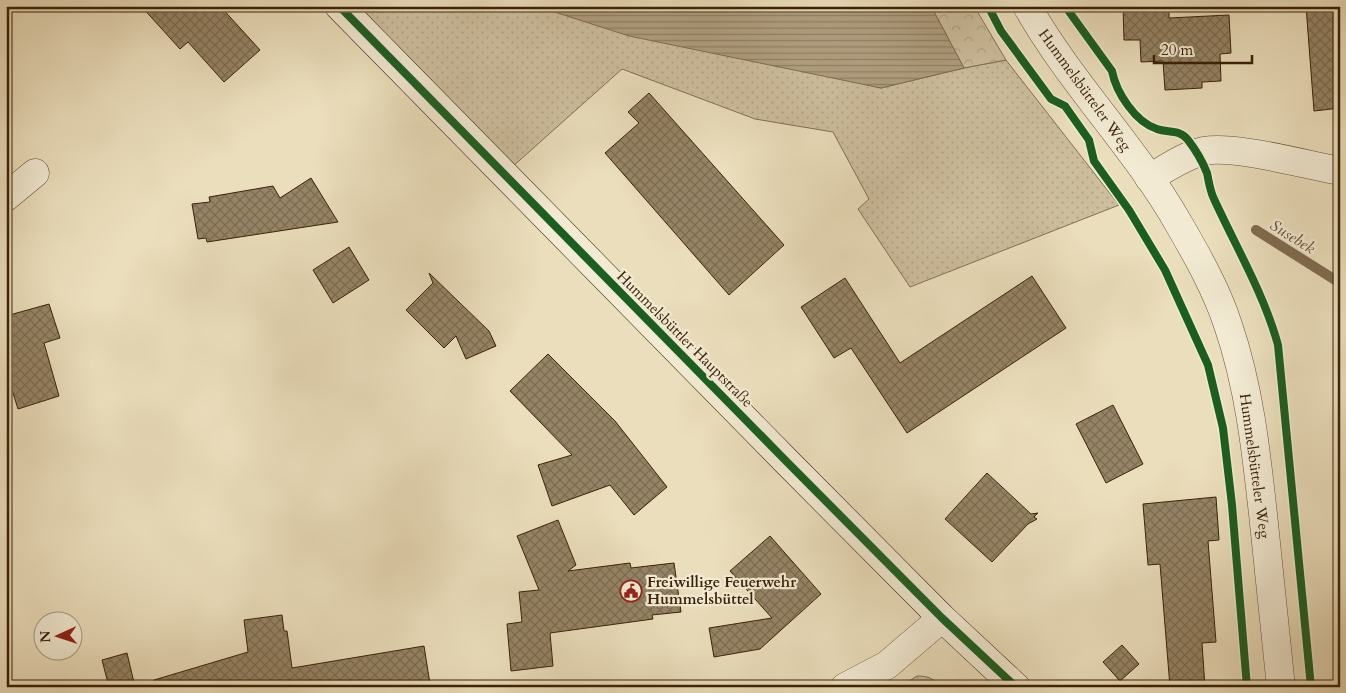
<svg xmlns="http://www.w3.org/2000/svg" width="1346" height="693" viewBox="0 0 1346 693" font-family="Cardo,serif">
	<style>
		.grass { fill: url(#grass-dots); stroke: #847054 }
		.forest { fill: url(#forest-crowns); stroke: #847054 }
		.water { fill: url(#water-rules); stroke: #806c50 }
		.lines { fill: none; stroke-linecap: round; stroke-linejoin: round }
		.stream { stroke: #806c50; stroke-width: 10 }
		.building { fill: url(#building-cross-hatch); stroke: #3a2209 }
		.minor-casing { stroke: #665136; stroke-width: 29 }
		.tertiary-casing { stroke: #665136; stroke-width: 29 }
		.secondary-casing { stroke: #3a2209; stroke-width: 29 }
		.minor { stroke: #f2ead3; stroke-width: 28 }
		.tertiary { stroke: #f2ead3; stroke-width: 28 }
		.secondary { stroke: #f2ead3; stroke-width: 28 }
		.cycleway-casing { stroke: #f2ead3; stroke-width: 11 }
		.cycleway { stroke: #1b5e20; stroke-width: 8 }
		.labels { text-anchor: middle; stroke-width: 4.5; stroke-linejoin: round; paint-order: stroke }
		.street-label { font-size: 15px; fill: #3a2209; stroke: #f2ead3 }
		.poi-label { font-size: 15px; font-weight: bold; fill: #3a2209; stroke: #f2ead3; text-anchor: start }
		.water-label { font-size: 16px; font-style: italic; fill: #634d32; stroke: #f2ead3 }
	</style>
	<defs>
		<pattern id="grass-dots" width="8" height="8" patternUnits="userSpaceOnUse" patternTransform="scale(1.25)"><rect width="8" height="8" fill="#cdbe9e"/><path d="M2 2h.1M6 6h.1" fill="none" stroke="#b1a387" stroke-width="1.8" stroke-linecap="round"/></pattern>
		<pattern id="forest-crowns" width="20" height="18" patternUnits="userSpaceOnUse" patternTransform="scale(1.25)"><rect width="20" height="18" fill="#cdbe9e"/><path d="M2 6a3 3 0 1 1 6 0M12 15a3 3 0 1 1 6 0" fill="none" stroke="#b1a387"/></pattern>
		<pattern id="water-rules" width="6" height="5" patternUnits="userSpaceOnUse" patternTransform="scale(1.25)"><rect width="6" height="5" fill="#af9e7f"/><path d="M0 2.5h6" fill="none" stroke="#8f8066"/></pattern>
		<pattern id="building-cross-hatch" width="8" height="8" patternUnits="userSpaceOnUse" patternTransform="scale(1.25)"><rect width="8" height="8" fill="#968466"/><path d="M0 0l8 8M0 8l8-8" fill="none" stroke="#7b6c52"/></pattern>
	</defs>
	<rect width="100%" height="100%" fill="#ebdebc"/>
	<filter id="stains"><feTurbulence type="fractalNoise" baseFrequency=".004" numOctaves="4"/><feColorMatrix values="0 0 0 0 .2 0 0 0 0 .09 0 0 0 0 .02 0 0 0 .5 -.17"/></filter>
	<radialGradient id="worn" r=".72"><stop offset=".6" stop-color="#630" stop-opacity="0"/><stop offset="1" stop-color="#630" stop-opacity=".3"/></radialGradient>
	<!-- grass -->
	<g class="grass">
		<path d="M351 6H536L881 88 964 68 1006 60 1119 205 910 287 858 209 869 199 833 132 755 119 622 69 511 168Z"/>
		<path d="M917 676C928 676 933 678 941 687H900Z"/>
	</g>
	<!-- forest -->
	<path class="forest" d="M931 6H974L1006 60 964 68Z"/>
	<!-- water -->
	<path class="water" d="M536 6H931L964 68 881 88 629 36Z"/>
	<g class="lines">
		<!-- stream -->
		<path class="stream" d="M1256 230 1340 283"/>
	</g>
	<!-- building -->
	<g class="building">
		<path d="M141 6H220L260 50 224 82 188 42 180 49Z"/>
		<path d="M1123 6H1169V18L1229 15 1231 53 1220 54 1221 81 1202 82V88L1165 90 1163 61 1141 62 1140 40H1124Z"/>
		<path d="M1306 6H1340V108L1314 111Z"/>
		<path d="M649 93 784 245 729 295 605 153 639 123 628 112Z"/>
		<path d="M311 178 338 222 207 242 206 238 198 239 192 204 210 202 209 197 273 186 280 198Z"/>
		<path d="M349 247 369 280 333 303 313 270Z"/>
		<path d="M429 273 489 331 496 346 466 359 456 336 444 348 406 310 433 283Z"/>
		<path d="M1032 276 1066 328 907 433 851 348 834 358 801 307 845 278 900 363Z"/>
		<path d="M49 304 60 338 44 343 59 396 18 409 6 371V316Z"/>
		<path d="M548 354 615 421 667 487 634 515 610 485 552 506 538 465 572 455 510 391Z"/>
		<path d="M1113 405 1143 464 1106 483 1076 424Z"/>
		<path d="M987 473 1031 514 1038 513 1034 517 1037 519 1028 524 992 562 945 519Z"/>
		<path d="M1216 497 1219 540 1208 541 1216 642 1202 643 1205 687H1170L1160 564 1148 565 1143 504Z"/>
		<path d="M558 520 576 565 568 571 630 563 631 568 674 563 681 612 652 615 653 619 550 633 553 666 511 671 507 624 522 622 519 592 539 590 517 536Z"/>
		<path d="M770 536 821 594 760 649 714 657 709 628 772 618 730 571Z"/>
		<path d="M282 615 284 631H287L292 668 424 646 430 684 413 687H266V683L236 687H155L154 680 248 652 244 620Z"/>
		<path d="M1122 645 1139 664 1120 681 1103 662Z"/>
		<path d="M127 653 135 687H109L102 660Z"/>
	</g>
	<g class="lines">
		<!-- minor casing -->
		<g class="minor-casing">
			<g id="minor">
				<path d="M1149 178C1166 169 1185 155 1204 151 1234 145 1307 165 1340 171"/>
				<path d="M6 197 35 173"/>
				<path d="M845 687 887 665 942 618"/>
			</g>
		</g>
		<!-- tertiary casing -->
		<g class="tertiary-casing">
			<path id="tertiary" d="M1027 6C1071 84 1136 148 1180 226 1198 257 1217 291 1228 325 1249 386 1256 450 1263 514 1269 571 1275 629 1281 687"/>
		</g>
		<!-- secondary casing -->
		<g class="secondary-casing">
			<path id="secondary" d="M339 6 786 461 942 618 1016 687"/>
		</g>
		<!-- minor -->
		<use href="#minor" class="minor"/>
		<!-- tertiary -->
		<use href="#tertiary" class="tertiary"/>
		<!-- secondary -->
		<use href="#secondary" class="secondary"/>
		<!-- cycleway casing -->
		<g class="cycleway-casing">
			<g id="cycleway">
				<path d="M339 6 786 461 942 618 1016 687"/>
				<path d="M988 6 1001 31 1051 99 1065 106 1089 140 1094 161 1129 210 1165 270 1208 365 1223 428 1232 505 1247 687"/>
				<path d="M1065 6 1112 71C1116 92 1135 122 1157 129 1168 133 1180 129 1188 140 1195 149 1203 163 1207 173 1209 182 1210 191 1214 199 1236 247 1264 294 1278 345L1311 687"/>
			</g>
		</g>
		<!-- cycleway -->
		<use href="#cycleway" class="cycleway"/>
	</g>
	<!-- icons -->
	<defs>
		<g id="civic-ring" transform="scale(1.125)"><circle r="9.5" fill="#f2ead3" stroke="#8f2418" stroke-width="1.5"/><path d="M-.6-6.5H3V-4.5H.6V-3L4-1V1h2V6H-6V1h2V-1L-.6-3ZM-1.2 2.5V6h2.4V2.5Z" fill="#8f2418"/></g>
	</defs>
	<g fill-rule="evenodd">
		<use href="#civic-ring" x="631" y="591"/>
	</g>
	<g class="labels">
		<!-- street labels -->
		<g class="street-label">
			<text transform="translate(1085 90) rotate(54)" y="5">Hummelsbütteler Weg</text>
			<text transform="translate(685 339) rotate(45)" y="5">Hummelsbüttler Hauptstraße</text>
			<text transform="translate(1255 466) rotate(82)" y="5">Hummelsbütteler Weg</text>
		</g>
		<!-- poi labels -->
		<g class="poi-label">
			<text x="647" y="587">Freiwillige Feuerwehr<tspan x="647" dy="17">Hummelsbüttel</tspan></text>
		</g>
		<!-- water labels -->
		<g class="water-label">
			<text transform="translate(1293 236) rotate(32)" y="6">Susebek</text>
		</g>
	</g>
	<!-- margin -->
	<rect width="1346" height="693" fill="none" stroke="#ebdebc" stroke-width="25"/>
	<rect x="8" y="8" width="1331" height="678" fill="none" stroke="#3a2209" stroke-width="2.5"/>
	<rect x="12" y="12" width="1321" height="668" fill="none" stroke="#3a2209"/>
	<!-- north arrow -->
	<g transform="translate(58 636) rotate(267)"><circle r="24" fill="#f2ead3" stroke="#a89a82"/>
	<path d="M0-4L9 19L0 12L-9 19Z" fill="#8f2418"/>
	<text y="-8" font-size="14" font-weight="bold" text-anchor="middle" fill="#3a2209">N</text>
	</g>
	<!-- scale -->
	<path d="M1154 55v8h98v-8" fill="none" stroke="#3a2209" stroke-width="2.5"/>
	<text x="1161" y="55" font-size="15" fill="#3a2209" stroke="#f2ead3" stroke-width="4" paint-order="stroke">20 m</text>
	<rect width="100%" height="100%" filter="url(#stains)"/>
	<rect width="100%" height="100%" fill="url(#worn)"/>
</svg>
